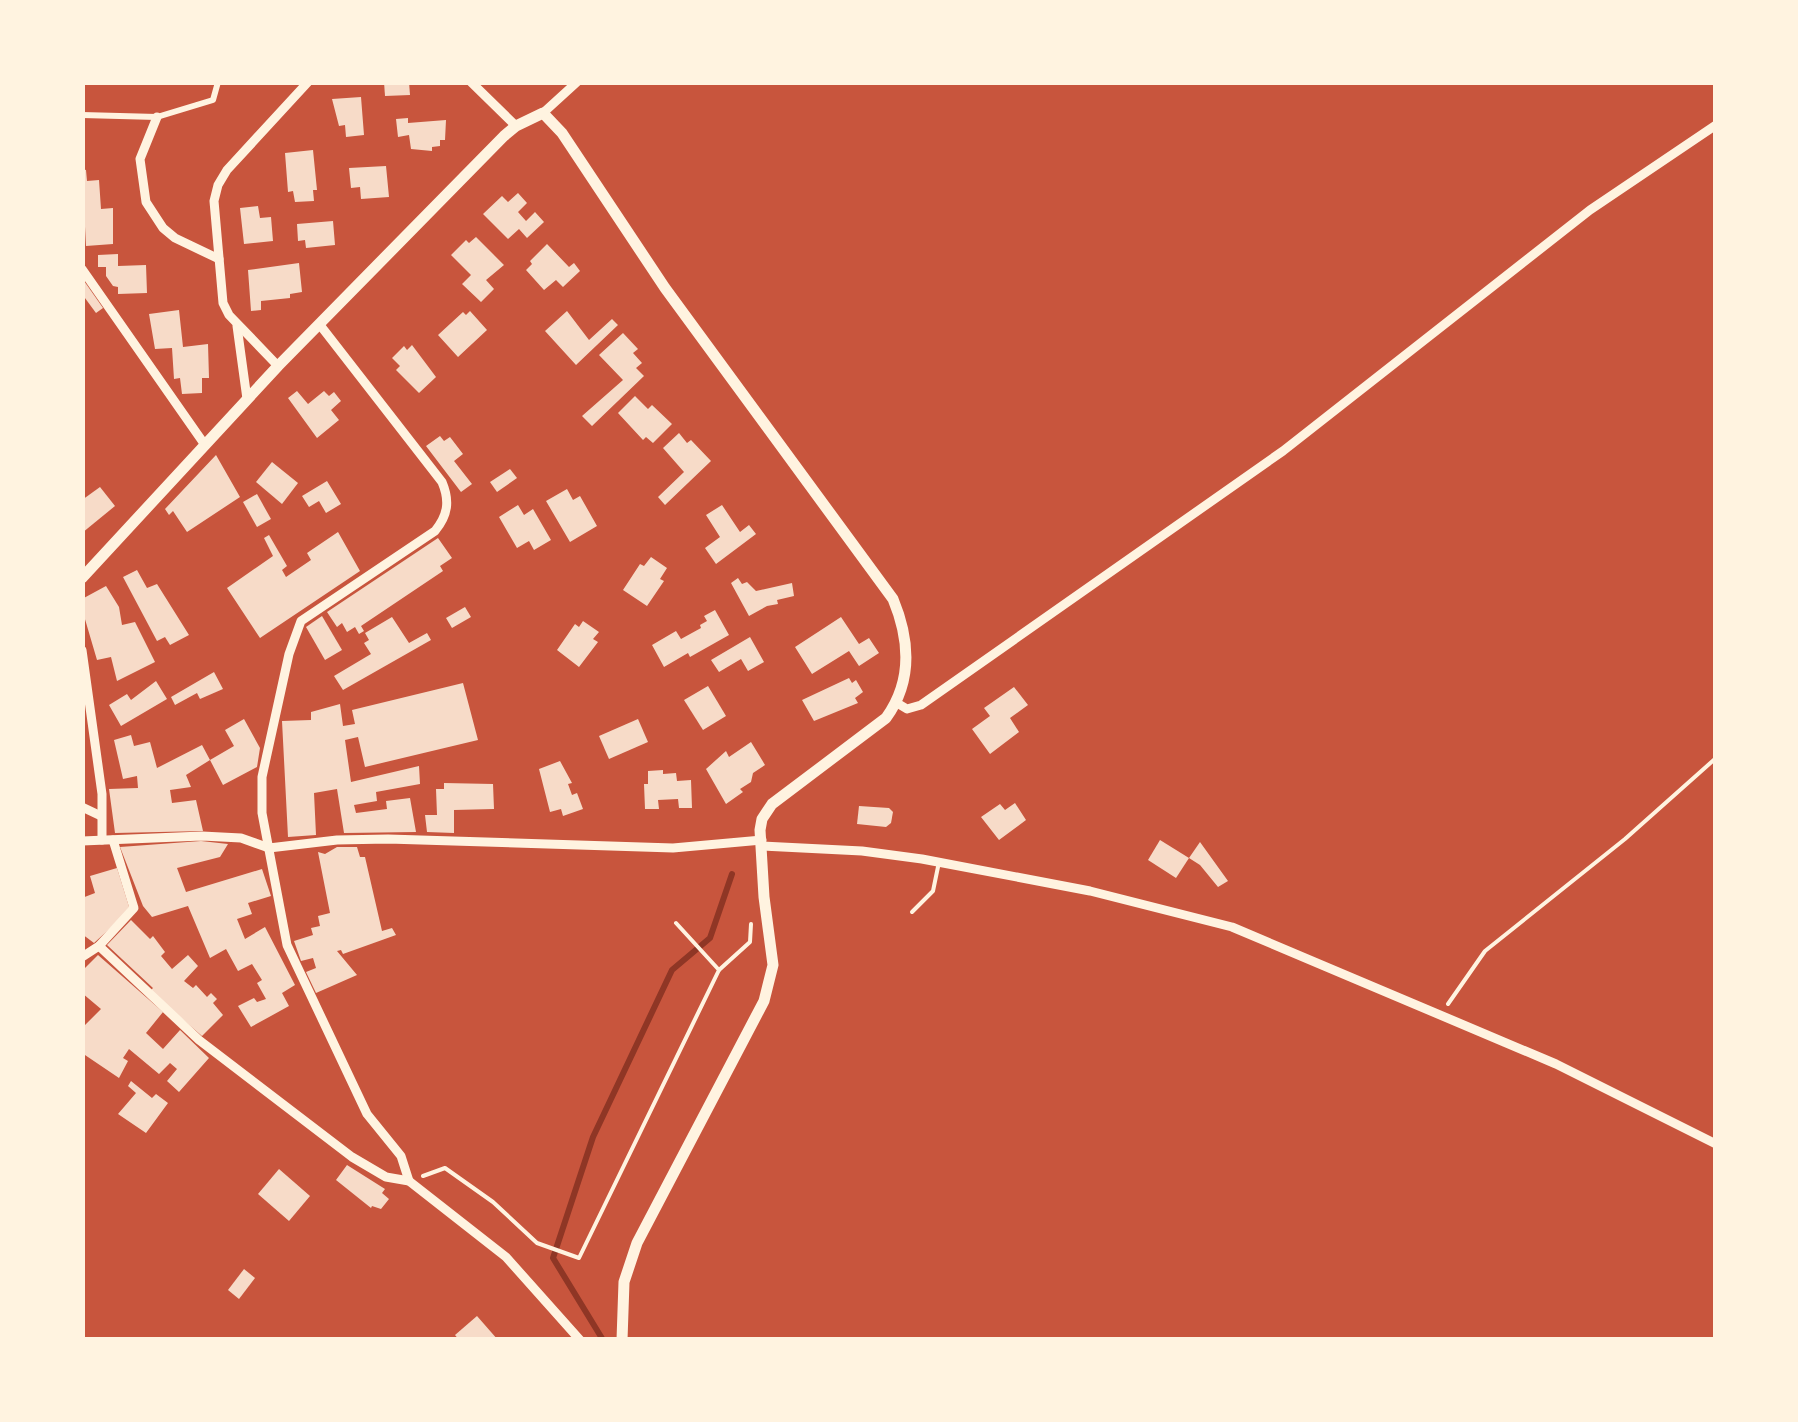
<svg xmlns="http://www.w3.org/2000/svg" width="1798" height="1422" viewBox="0 0 1798 1422" font-family="Lora,serif">
	<style>
		.lines { fill: none; stroke-linecap: round; stroke-linejoin: round }
		.stream { stroke: #8f3625; stroke-width: 6 }
		.building { fill: #f7dbc8 }
		.path { stroke: #fff3e0; stroke-width: 4 }
		.service { stroke: #fff3e0; stroke-width: 4 }
		.pedestrian { stroke: #fff3e0; stroke-width: 6 }
		.minor { stroke: #fff3e0; stroke-width: 9 }
		.tertiary { stroke: #fff3e0; stroke-width: 11 }
	</style>
	<rect width="100%" height="100%" fill="#c8553d"/>
	<g class="lines">
		<!-- stream -->
		<path class="stream" d="M603 1340 553 1258 593 1137 672 970 710 938 732 874"/>
	</g>
	<!-- building -->
	<g class="building">
		<path d="M384 82H409L410 95 385 96Z"/>
		<path d="M361 97 364 135 346 137 345 125 339 126 332 99Z"/>
		<path d="M408 118V123L446 120 445 140H440V146L432 147V151L411 149 409 135 398 137 396 119Z"/>
		<path d="M313 150 317 190H313L314 201 295 202 293 191 288 192 285 153Z"/>
		<path d="M386 166 389 197 361 199 360 187 351 188 349 168Z"/>
		<path d="M82 169 86 170 87 181 99 180 101 209 113 208V244L86 246Z"/>
		<path d="M518 193 527 203 518 212 526 221 535 212 544 222 527 238 519 229 508 239 483 214 502 196 508 202Z"/>
		<path d="M258 206 260 218 271 217 273 241 244 244 240 208Z"/>
		<path d="M333 221 335 245 306 248 305 240 298 241 297 224Z"/>
		<path d="M476 237 504 265 486 280 494 289 481 302 462 284 471 275 451 255 466 240 469 243Z"/>
		<path d="M547 244 569 267 574 263 580 271 563 287 556 280 544 290 526 270 532 264 530 261Z"/>
		<path d="M118 254V266L146 265 147 293 118 294V287L113 286 106 276V267H98V255Z"/>
		<path d="M299 263 302 292 290 294V298L261 301V310L251 311 248 270Z"/>
		<path d="M82 278 103 308 96 313 82 294Z"/>
		<path d="M179 310 183 347 208 344 209 378H202V393L182 394 180 378 174 379 172 348 155 349 149 314Z"/>
		<path d="M470 311 487 330 458 357 438 335 463 312 466 315Z"/>
		<path d="M567 311 589 340 612 319 618 325 576 365 545 331Z"/>
		<path d="M623 333 638 349 633 353 642 363 636 368 644 376 592 426 582 416 623 380 599 355Z"/>
		<path d="M412 345 436 377 419 393 396 370 400 366 392 358 404 346 407 350Z"/>
		<path d="M297 391 308 404 324 391 329 396 334 392 341 401 331 410 339 420 317 438 288 398Z"/>
		<path d="M635 396 648 409 652 405 672 424 653 443 646 437 643 440 618 413Z"/>
		<path d="M679 433 687 443 691 440 711 461 665 505 658 497 684 472 663 448Z"/>
		<path d="M440 436 444 441 450 437 463 454 454 461 472 484 461 492 426 446Z"/>
		<path d="M216 455 240 497 187 532 173 511 169 515 165 509Z"/>
		<path d="M272 462 298 483 282 504 256 482Z"/>
		<path d="M510 469 517 478 497 492 490 482Z"/>
		<path d="M327 481 341 504 326 513 319 501 309 507 302 496Z"/>
		<path d="M100 487 115 506 82 533V500Z"/>
		<path d="M567 489 573 500 580 496 597 526 570 542 546 501Z"/>
		<path d="M257 494 271 519 257 527 243 502Z"/>
		<path d="M518 505 524 515 533 509 551 540 534 550 529 541 517 548 499 517Z"/>
		<path d="M722 505 740 532 749 525 756 534 716 564 705 548 720 537 706 515Z"/>
		<path d="M338 532 360 571 260 638 227 588 273 556 264 538 269 535 287 566 282 570 286 577 311 560 307 553Z"/>
		<path d="M438 538 452 558 440 566 443 571 361 626 364 631 359 634 355 627 347 632 342 623 337 627 327 612Z"/>
		<path d="M651 557 667 568 660 579 664 581 647 606 623 590 640 564 644 566Z"/>
		<path d="M137 570 147 588 157 584 189 635 170 645 165 637 157 641 123 577Z"/>
		<path d="M738 578 742 584 747 582 756 591 792 583 794 596 777 600 778 604 767 606 749 616 731 583Z"/>
		<path d="M106 586 119 607 122 625 135 622 155 662 117 681 111 657 97 660 82 609V599Z"/>
		<path d="M465 607 471 617 452 628 446 618Z"/>
		<path d="M715 610 729 635 690 657 688 653 664 667 652 645 676 631 681 639 701 628 700 625 707 621 704 616Z"/>
		<path d="M322 616 342 650 325 660 306 627Z"/>
		<path d="M392 617 409 643 427 633 431 640 343 690 334 676 371 654 364 643 369 640 365 633Z"/>
		<path d="M841 617 859 644 869 638 879 653 859 666 849 651 812 674 795 647Z"/>
		<path d="M583 621 599 632 593 639 598 642 579 667 557 650 575 624 579 627Z"/>
		<path d="M750 637 764 662 748 671 741 659 719 672 711 660Z"/>
		<path d="M214 672 223 689 200 699 197 693 175 705 171 697Z"/>
		<path d="M849 678 852 683 856 680 863 692 855 698 858 703 814 721 802 700Z"/>
		<path d="M156 681 167 699 121 726 109 705 127 694 131 700Z"/>
		<path d="M463 683 478 740 365 767 358 737 345 740 351 782 419 766 420 784 376 792 377 801 354 805 356 813 387 809 386 801 410 798 416 832 344 833 337 789 314 793 316 835 288 837 282 721 311 720V712L340 704 343 726 355 724 352 710Z"/>
		<path d="M708 686 726 716 703 730 684 700Z"/>
		<path d="M1014 687 1028 705 1010 718 1019 732 990 754 972 729 990 716 984 708Z"/>
		<path d="M244 719 260 748 257 767 223 785 210 760 234 746 225 730Z"/>
		<path d="M638 719 648 742 609 759 599 736Z"/>
		<path d="M131 735 134 746 150 742 157 768 202 745 210 760 186 775 191 787 170 790 172 803 196 800 203 831 115 833 109 789 138 788 137 776 123 779 114 740Z"/>
		<path d="M751 742 765 765 753 773 751 782 740 789 743 792 726 804 706 769 726 751 729 757Z"/>
		<path d="M560 761 572 783 568 784 572 795 577 793 583 809 563 816 561 809 550 812 539 769Z"/>
		<path d="M663 770V774L676 773 677 781 691 780 692 808H679L678 799 658 800 659 809H645L644 784H648V771Z"/>
		<path d="M444 783 493 784 494 809 454 810V833L427 832 425 815H437L436 789H444Z"/>
		<path d="M1015 803 1026 820 999 840 981 817 1000 804 1005 810Z"/>
		<path d="M859 806 889 808 893 812 891 823 886 827 857 824Z"/>
		<path d="M1160 840 1189 858 1176 878 1148 860Z"/>
		<path d="M201 841 228 844 220 857 177 868 186 892 262 869 271 896 248 903 252 914 237 919 245 939 265 927 295 985 282 993 289 1006 251 1027 238 1006 254 998 257 1002 266 999 257 983 262 980 252 964 238 971 226 949 210 958 188 906 152 917 143 906 120 847Z"/>
		<path d="M1200 842 1228 881 1218 887 1200 865 1189 858Z"/>
		<path d="M337 847H357L360 857H365L382 931 392 928 396 935 343 954 341 950 337 951 357 975 316 993 306 972 316 968 313 958 301 961 294 941 313 935 311 928 320 926 318 916 330 913 318 852 325 854Z"/>
		<path d="M117 868 130 910 94 943 82 934V898L95 893 90 876Z"/>
		<path d="M131 920 150 939 153 936 165 952 161 956 172 969 188 955 198 966 184 981 193 988 196 985 207 997 211 993 217 999 213 1003 223 1015 202 1036 150 991 153 988 107 945Z"/>
		<path d="M98 955 163 1012 146 1033 163 1049 180 1030 209 1058 179 1092 167 1081 177 1069 170 1063 159 1074 129 1049 123 1058 128 1061 119 1078 82 1053V1023L85 1025 101 1009 82 993V971Z"/>
		<path d="M131 1081 152 1098 156 1094 168 1103 146 1133 118 1114 136 1093 128 1086Z"/>
		<path d="M347 1165 385 1189 382 1193 389 1199 381 1209 372 1206 371 1208 336 1180Z"/>
		<path d="M279 1169 310 1196 289 1221 258 1194Z"/>
		<path d="M244 1269 255 1278 239 1299 228 1290Z"/>
		<path d="M477 1316 498 1340H459L455 1335Z"/>
	</g>
	<g class="lines">
		<!-- path -->
		<g class="path">
			<path d="M719 970 750 942 751 924"/>
			<path d="M1448 1004 1485 951 1625 839 1716 758"/>
			<path d="M423 1176 445 1168 493 1202 537 1243 579 1258 719 970 676 923"/>
		</g>
		<!-- service -->
		<path class="service" d="M912 912 933 891 939 862"/>
		<!-- pedestrian -->
		<path class="pedestrian" d="M82 115 157 117 213 100 218 82"/>
		<!-- minor -->
		<g class="minor">
			<path d="M471 82 516 126"/>
			<path d="M543 113 577 82"/>
			<path d="M157 117 140 159 146 202 163 228 175 238 219 259"/>
			<path d="M82 269 205 445"/>
			<path d="M320 325 442 482C450 501 448 515 435 531L301 621 289 654 262 777V813L287 945 367 1114 401 1156 409 1181"/>
			<path d="M237 326 247 399"/>
			<path d="M278 366 229 315 223 303 214 201 218 185 227 170 308 82"/>
			<path d="M82 650 102 794V840"/>
			<path d="M897 703 907 709 921 705 1283 451 1590 210 1716 125"/>
			<path d="M82 807 101 816"/>
			<path d="M82 841 202 836 241 838 269 848 337 840 388 839 673 848 762 840"/>
			<path d="M762 846 862 851 922 859 1090 891 1232 927 1556 1064 1716 1144"/>
			<path d="M99 946 199 1040 352 1157 386 1177 409 1181 506 1257 580 1340"/>
			<path d="M82 957 99 946 134 908 113 840"/>
		</g>
		<!-- tertiary -->
		<path class="tertiary" d="M82 578 278 366 504 136 516 126 543 113 562 133 665 288 893 599C910 640 913 681 886 718L772 804 762 819 760 830 764 897 773 965 764 1001 637 1243 624 1282 622 1340"/>
	</g>
	<!-- border -->
	<rect width="1798" height="1422" fill="none" stroke="#fff3e0" stroke-width="170"/>
</svg>
